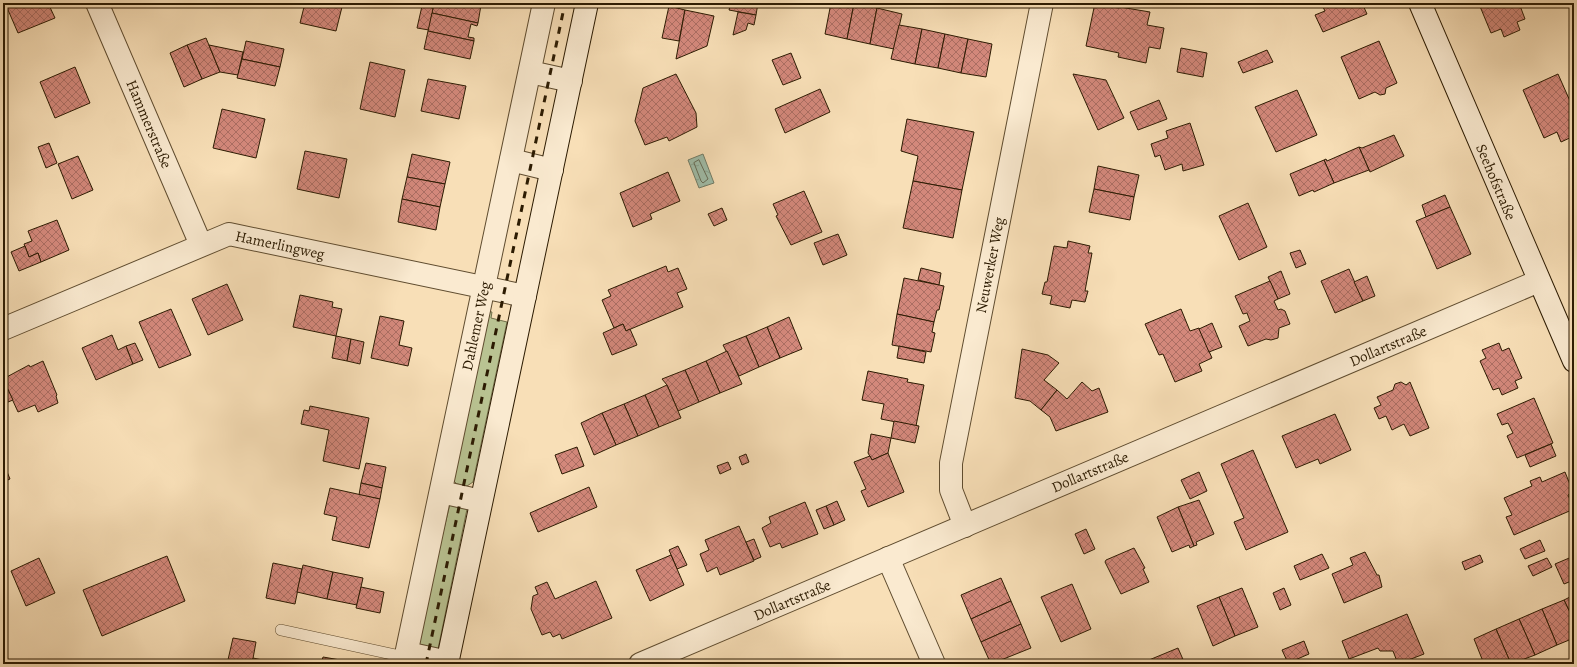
<svg xmlns="http://www.w3.org/2000/svg" width="1577" height="667" viewBox="0 0 1577 667" font-family="Alegreya,serif">
	<style>
		.green { fill: #b9c392; stroke: #726f4a }
		.water { fill: url(#water-ripples); stroke: #717c66 }
		.lines { fill: none; stroke-linecap: round; stroke-linejoin: round }
		.shore { stroke: #666c56; stroke-width: 1 }
		.building { fill: url(#building-cross-hatch); stroke: #2c1b02 }
		.lane-casing { stroke: #5f4c2f; stroke-width: 12 }
		.street-casing { stroke: #5f4c2f; stroke-width: 24 }
		.secondary-casing { stroke: #2c1b02; stroke-width: 24 }
		.lane { stroke: #faead0; stroke-width: 11 }
		.street { stroke: #faead0; stroke-width: 22 }
		.secondary { stroke: #faead0; stroke-width: 22 }
		.rail { stroke: #2c1b02; stroke-width: 3; stroke-dasharray: 7 7; stroke-linecap: butt }
		.labels { text-anchor: middle; stroke-width: 4; stroke-linejoin: round; paint-order: stroke }
		.street-label { font-size: 15px; fill: #2c1b02; stroke: #faead0 }
	</style>
	<defs>
		<pattern id="water-ripples" width="26" height="14" patternUnits="userSpaceOnUse"><rect width="26" height="14" fill="#9fbda9"/><path d="M2 4q2-2 4 0t4 0M15 11q2-2 4 0t4 0" fill="none" stroke="#89a290"/></pattern>
		<pattern id="building-cross-hatch" width="8" height="8" patternUnits="userSpaceOnUse"><rect width="8" height="8" fill="#d3887b"/><path d="M0 0l8 8M0 8l8-8" fill="none" stroke="#ab6e63"/></pattern>
	</defs>
	<rect width="100%" height="100%" fill="#f8dfb7"/>
	<filter id="stains"><feTurbulence type="fractalNoise" baseFrequency=".005" numOctaves="4"/><feColorMatrix values="0 0 0 0 .2 0 0 0 0 .09 0 0 0 0 .02 0 0 0 .5 -.17"/></filter>
	<radialGradient id="worn" r=".72"><stop offset=".6" stop-color="#630" stop-opacity="0"/><stop offset="1" stop-color="#630" stop-opacity=".3"/></radialGradient>
	<!-- green -->
	<g class="green">
		<path d="M485 311 492 312 491 318 507 322 473 482 467 486 457 484 453 480Z"/>
		<path d="M450 504 467 509 438 649 416 644Z"/>
	</g>
	<!-- water -->
	<path class="water" d="M703 154 714 183 699 188 688 160Z"/>
	<g class="lines">
		<!-- shore -->
		<path class="shore" d="M699 160 708 179 703 183 701 181 694 163Z"/>
	</g>
	<!-- building -->
	<g class="building">
		<path d="M5 3H48L55 18 18 33Z"/>
		<path d="M305 3H343L336 31 300 23Z"/>
		<path d="M434 3H472L481 5 478 23 432 13Z"/>
		<path d="M731 3H758L756 15 729 10Z"/>
		<path d="M831 3 854 4 847 39 825 34Z"/>
		<path d="M1095 3 1111 5V7L1119 8 1120 7 1150 12 1147 25 1164 28 1160 49 1149 47 1146 63 1118 57 1119 53 1086 46Z"/>
		<path d="M1321 3H1362L1367 14 1323 32 1315 15 1325 11Z"/>
		<path d="M1482 3H1519L1525 19 1517 22 1520 30 1504 37 1501 29 1491 33 1479 4Z"/>
		<path d="M854 4 877 8 870 44 847 39Z"/>
		<path d="M422 6 433 8 429 30 417 28Z"/>
		<path d="M669 6 685 10 679 41 662 38Z"/>
		<path d="M877 8 902 14 894 49 870 44Z"/>
		<path d="M685 10 714 16 707 46 676 59Z"/>
		<path d="M738 12 756 15 754 25 748 23 746 30 733 35Z"/>
		<path d="M432 13 478 23 477 26 471 24 468 37 474 38V41L428 31Z"/>
		<path d="M899 25 922 29 915 64 891 59Z"/>
		<path d="M922 29 945 34 938 68 915 64Z"/>
		<path d="M428 31 474 41 470 59 424 49Z"/>
		<path d="M945 34 968 39 961 73 938 68Z"/>
		<path d="M206 38 220 72 202 79 187 45Z"/>
		<path d="M968 39 992 44 986 77 961 73Z"/>
		<path d="M246 41 284 49 280 67 242 59Z"/>
		<path d="M1379 41 1397 83 1386 88 1385 94 1380 95 1375 92 1359 99 1341 57Z"/>
		<path d="M187 45 202 79 184 87 170 53Z"/>
		<path d="M209 45 243 52 238 75 220 72Z"/>
		<path d="M1181 48 1207 53 1203 77 1177 72Z"/>
		<path d="M1267 50 1273 62 1243 73 1238 62Z"/>
		<path d="M791 53 801 78 783 85 772 60Z"/>
		<path d="M242 59 280 67 275 86 237 78Z"/>
		<path d="M370 62 405 70 395 117 360 109Z"/>
		<path d="M75 67 90 103 55 118 40 82Z"/>
		<path d="M676 74 696 113 697 127 669 141 667 137 645 145 635 121 643 88Z"/>
		<path d="M1073 74 1106 80 1124 118 1098 130Z"/>
		<path d="M1558 74 1574 110V136L1561 142 1557 132 1544 138 1523 90Z"/>
		<path d="M428 79 466 86 459 119 421 111Z"/>
		<path d="M820 89 830 112 785 133 775 109Z"/>
		<path d="M1297 90 1317 135 1276 152 1255 107Z"/>
		<path d="M1159 100 1167 119 1138 130 1130 112Z"/>
		<path d="M222 109 265 119 256 158 213 148Z"/>
		<path d="M907 119 974 132 962 190 913 181 918 156 901 151Z"/>
		<path d="M1190 123 1204 165 1183 171 1182 164 1165 170 1160 155 1155 157 1151 144 1168 138 1166 131Z"/>
		<path d="M1394 135 1404 156 1370 172 1359 147 1362 148Z"/>
		<path d="M49 143 57 163 46 168 38 147Z"/>
		<path d="M1359 147 1369 170 1334 183 1324 160 1326 159 1327 161Z"/>
		<path d="M305 151 347 159 339 198 297 189Z"/>
		<path d="M412 154 450 162 445 184 407 177Z"/>
		<path d="M78 156 93 190 72 199 58 164Z"/>
		<path d="M1324 160 1334 183 1314 192 1313 190 1299 196 1290 174Z"/>
		<path d="M1098 166 1139 175 1134 197 1094 189Z"/>
		<path d="M668 172 680 201 650 214 652 219 633 227 620 193Z"/>
		<path d="M407 177 445 184 440 207 402 199Z"/>
		<path d="M913 181 962 190 953 238 903 228Z"/>
		<path d="M1094 189 1134 197 1130 220 1089 212Z"/>
		<path d="M804 191 822 232 791 245 776 216 778 215 773 204Z"/>
		<path d="M1445 195 1450 207 1426 217 1422 205Z"/>
		<path d="M402 199 440 207 436 230 398 222Z"/>
		<path d="M1248 203 1267 247 1239 260 1219 216Z"/>
		<path d="M1450 207 1471 254 1437 269 1416 221Z"/>
		<path d="M722 208 727 220 714 226 708 214Z"/>
		<path d="M57 220 69 250 41 262 38 253 29 257 24 244 32 241 28 231Z"/>
		<path d="M838 234 847 255 823 265 814 243Z"/>
		<path d="M1068 241 1090 246 1088 253H1092L1085 291H1088L1085 302 1072 300 1070 308 1050 304 1052 296 1042 294 1045 282H1047L1054 246 1067 248Z"/>
		<path d="M25 246 29 257 38 253 41 262 19 271 11 252Z"/>
		<path d="M1300 250 1306 264 1296 268 1290 253Z"/>
		<path d="M666 266 668 272 678 268 687 289 677 293 683 307 626 331 623 324 614 328 602 300 611 296 608 290Z"/>
		<path d="M921 268 941 273 939 285 918 280Z"/>
		<path d="M1349 269 1363 301 1335 313 1321 281Z"/>
		<path d="M1281 271 1290 294 1278 299 1268 277Z"/>
		<path d="M1367 276 1375 296 1363 301 1354 282Z"/>
		<path d="M904 278 944 286 939 310H937L934 322 897 314Z"/>
		<path d="M1270 281 1278 299 1274 301 1278 310 1281 309 1285 311 1290 324 1279 328 1278 338 1271 340 1266 339 1248 346 1239 326 1250 321 1247 313 1243 314 1235 296Z"/>
		<path d="M227 284 243 320 208 335 192 299Z"/>
		<path d="M300 295 333 302 332 307 342 309 336 336 293 327Z"/>
		<path d="M171 309 191 355 159 368 139 322Z"/>
		<path d="M1181 309 1190 331 1199 328 1212 358 1199 364 1202 371 1175 382 1163 354 1159 355 1145 324Z"/>
		<path d="M897 314 934 322 932 332 935 333 931 352 892 345Z"/>
		<path d="M380 316 404 321 399 345 412 348 408 366 371 358Z"/>
		<path d="M789 317 802 349 780 358 767 327Z"/>
		<path d="M1212 323 1222 347 1209 352 1199 329Z"/>
		<path d="M623 324 626 331 630 329 637 345 612 355 603 333Z"/>
		<path d="M767 327 780 358 759 367 746 336Z"/>
		<path d="M112 335 118 350 126 346 133 364 96 380 82 348Z"/>
		<path d="M336 336 351 339 347 361 332 358Z"/>
		<path d="M746 336 759 367 739 376 723 345Z"/>
		<path d="M351 339 364 342 360 364 347 361Z"/>
		<path d="M135 343 143 360 133 364 126 346Z"/>
		<path d="M1499 343 1502 351 1509 348 1522 378 1515 381 1518 388 1502 395 1499 388 1493 390 1480 361 1486 358 1482 350Z"/>
		<path d="M899 346 926 352 924 363 897 358Z"/>
		<path d="M1022 349 1048 355 1059 363 1044 380 1057 390 1041 410 1030 401 1015 398Z"/>
		<path d="M727 351 742 384 720 393 706 361Z"/>
		<path d="M43 361 57 395 56 396 58 403 38 412 35 405 18 412 3 379 29 365 30 367Z"/>
		<path d="M706 361 720 393 699 402 685 370Z"/>
		<path d="M685 370 699 402 678 411 667 385 662 379Z"/>
		<path d="M868 371 908 379 907 382 924 385 916 426 881 419 884 404 862 400Z"/>
		<path d="M3 379 13 400 3 404Z"/>
		<path d="M1082 382 1092 391 1099 388 1108 412 1056 431 1050 417 1041 410 1057 390 1067 399Z"/>
		<path d="M1401 382 1406 385 1410 382 1429 428 1410 436 1404 424 1392 430 1386 416 1379 419 1374 408 1381 405 1377 397 1393 390 1395 384Z"/>
		<path d="M667 385 681 418 659 427 645 395Z"/>
		<path d="M645 395 659 427 638 436 624 404Z"/>
		<path d="M1534 398 1553 443 1517 458 1507 436 1513 433 1508 423 1502 425 1497 414Z"/>
		<path d="M624 404 638 436 616 445 602 413Z"/>
		<path d="M310 406 369 418 359 469 323 461 329 430 301 424 304 410 309 411Z"/>
		<path d="M602 413 616 445 594 455 581 423Z"/>
		<path d="M1335 414 1351 450 1320 464 1318 459 1296 468 1282 436Z"/>
		<path d="M894 421 919 426 915 443 891 438Z"/>
		<path d="M871 434 891 438 888 453 872 460 868 453Z"/>
		<path d="M1551 444 1556 456 1530 467 1525 455Z"/>
		<path d="M577 447 584 466 562 474 555 455Z"/>
		<path d="M1253 450 1288 532 1246 550 1234 522 1244 518 1221 464Z"/>
		<path d="M888 453 904 492 868 507 861 491 866 489 854 462 870 456 872 460Z"/>
		<path d="M746 454 749 462 742 465 739 457Z"/>
		<path d="M3 462 10 479 3 482Z"/>
		<path d="M728 462 731 469 720 474 717 466Z"/>
		<path d="M366 463 386 467 382 488 361 483Z"/>
		<path d="M1199 472 1207 491 1190 499 1181 480Z"/>
		<path d="M1565 472 1573 492 1568 495 1574 509 1514 535 1506 517 1512 515 1504 498 1532 486 1530 481 1540 477 1542 482Z"/>
		<path d="M361 483 382 488 380 499 359 495Z"/>
		<path d="M589 487 597 507 538 532 530 513Z"/>
		<path d="M330 488 380 499 369 548 332 540 337 517 324 514Z"/>
		<path d="M1199 500 1214 534 1196 542 1197 545 1194 546 1178 507Z"/>
		<path d="M837 501 845 520 834 525 826 506Z"/>
		<path d="M805 502 818 534 782 548 780 543 770 547 762 528 771 523 769 517Z"/>
		<path d="M826 506 834 525 824 529 816 510Z"/>
		<path d="M1178 507 1194 546 1190 548 1189 545 1172 552 1157 517Z"/>
		<path d="M739 526 754 561 720 575 717 567 707 572 700 554 709 550 705 540Z"/>
		<path d="M1086 529 1095 549 1084 554 1075 534Z"/>
		<path d="M754 539 761 557 754 560 746 542Z"/>
		<path d="M1540 540 1545 551 1525 559 1520 549Z"/>
		<path d="M678 546 687 565 677 569 669 550Z"/>
		<path d="M1134 548 1145 568 1143 569 1149 582 1121 594 1105 562 1106 560Z"/>
		<path d="M1365 552 1377 575H1379L1382 587 1344 603 1332 574 1353 565 1350 558Z"/>
		<path d="M1322 554 1329 568 1300 580 1294 566Z"/>
		<path d="M671 555 684 585 650 601 636 570Z"/>
		<path d="M1480 555 1483 562 1465 570 1462 562Z"/>
		<path d="M167 556 185 601 102 636 83 590Z"/>
		<path d="M1574 556V580L1564 584 1555 564Z"/>
		<path d="M39 558 55 593 26 606 11 571Z"/>
		<path d="M1547 558 1552 567 1533 576 1528 566Z"/>
		<path d="M273 563 302 569 295 604 266 598Z"/>
		<path d="M303 565 333 572 327 599 297 592Z"/>
		<path d="M333 572 363 578 357 605 327 599Z"/>
		<path d="M1001 578 1011 601 971 619 961 595Z"/>
		<path d="M596 581 612 618 562 639 560 634 553 637 550 632 542 635 531 609 533 596 538 594 535 587 547 582 555 599Z"/>
		<path d="M1072 584 1091 629 1061 642 1041 597Z"/>
		<path d="M361 587 384 592 380 613 356 608Z"/>
		<path d="M1242 588 1258 627 1235 636 1219 597Z"/>
		<path d="M1284 588 1291 605 1280 610 1273 593Z"/>
		<path d="M1574 595V621L1564 600Z"/>
		<path d="M1219 597 1235 636 1213 646 1197 606Z"/>
		<path d="M1564 600 1574 621V638L1557 645 1542 609Z"/>
		<path d="M1011 601 1021 624 981 642 971 619Z"/>
		<path d="M1542 609 1557 645 1535 655 1519 619Z"/>
		<path d="M1407 614 1424 654 1398 664 1393 651H1380L1378 648 1349 659 1342 641Z"/>
		<path d="M1519 619 1535 655 1511 664 1496 629Z"/>
		<path d="M1021 624 1031 648 991 664 981 642Z"/>
		<path d="M1496 629 1511 664H1484L1474 639Z"/>
		<path d="M233 638 256 642 252 664H227Z"/>
		<path d="M1304 641 1309 654 1288 663 1282 650Z"/>
		<path d="M1178 648 1185 664H1151L1149 660Z"/>
		<path d="M323 657 346 661 345 664H321Z"/>
		<path d="M253 658 276 663V664H252Z"/>
		<path d="M795 660 797 664H784Z"/>
	</g>
	<g class="lines">
		<!-- lane casing -->
		<g class="lane-casing">
			<path id="lane" d="M281 630 405 657"/>
		</g>
		<!-- street casing -->
		<g class="street-casing">
			<g id="street">
				<path d="M97 3 201 245"/>
				<path d="M530 72 571 81"/>
				<path d="M511 160 552 170"/>
				<path d="M3 329 229 234 525 296"/>
				<path d="M441 492 481 501"/>
				<path d="M965 526 951 490V463L1042 3"/>
				<path d="M888 558 934 664"/>
				<path d="M407 653 448 662"/>
				<path d="M404 664 544 3"/>
				<path d="M640 664 1539 281"/>
			</g>
		</g>
		<!-- secondary casing -->
		<g class="secondary-casing">
			<g id="secondary">
				<path d="M1420 3 1574 361"/>
				<path d="M447 664 587 3"/>
			</g>
		</g>
		<!-- lane -->
		<use href="#lane" class="lane"/>
		<!-- street -->
		<use href="#street" class="street"/>
		<!-- secondary -->
		<use href="#secondary" class="secondary"/>
		<!-- rail -->
		<path class="rail" d="M426 664 565 3"/>
	</g>
	<g class="labels">
		<!-- street labels -->
		<g class="street-label">
			<text transform="translate(149 124) rotate(67)" y="5">Hammerstraße</text>
			<text transform="translate(1496 182) rotate(67)" y="5">Seehofstraße</text>
			<text transform="translate(280 245) rotate(12)" y="5">Hamerlingweg</text>
			<text transform="translate(990 265) rotate(-79)" y="5">Neuwerker Weg</text>
			<text transform="translate(476 326) rotate(-78)" y="5">Dahlemer Weg</text>
			<text transform="translate(1388 346) rotate(-23)" y="5">Dollartstraße</text>
			<text transform="translate(1090 472) rotate(-23)" y="5">Dollartstraße</text>
			<text transform="translate(792 600) rotate(-23)" y="5">Dollartstraße</text>
		</g>
	</g>
	<!-- margin -->
	<rect width="1577" height="667" fill="none" stroke="#f8dfb7" stroke-width="16"/>
	<rect x="4" y="4" width="1569" height="659" fill="none" stroke="#2c1b02" stroke-width="2"/>
	<rect x="8" y="8" width="1561" height="651" fill="none" stroke="#2c1b02"/>
	<rect width="100%" height="100%" filter="url(#stains)"/>
	<rect width="100%" height="100%" fill="url(#worn)"/>
</svg>
